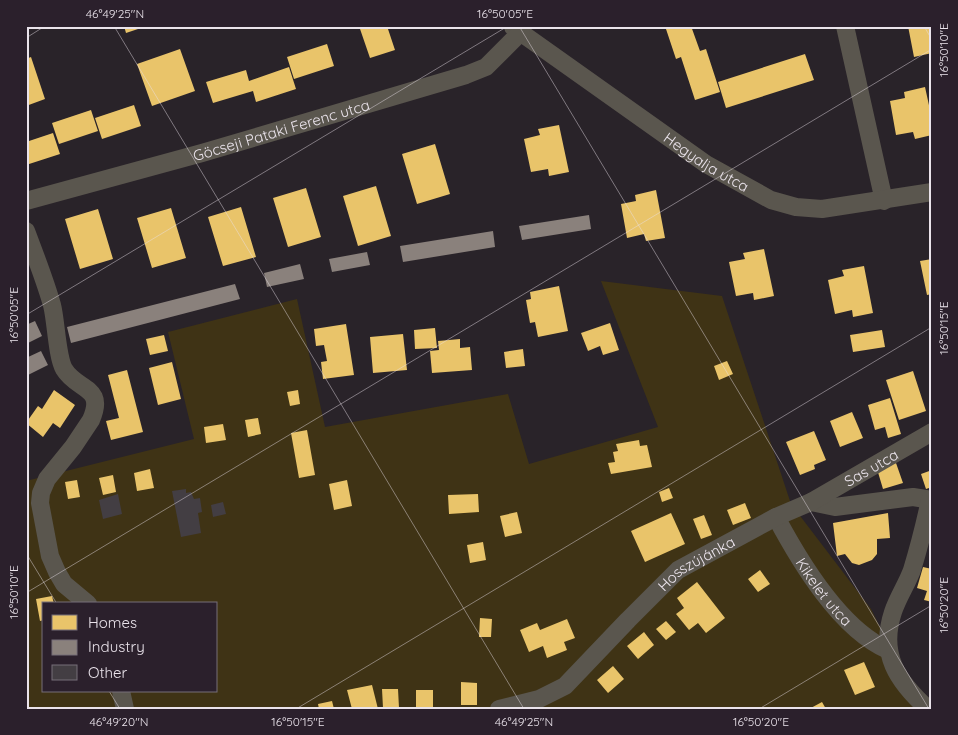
<svg xmlns="http://www.w3.org/2000/svg" width="958" height="735" viewBox="0 0 958 735" font-family="Quicksand,sans-serif">
<style>
.green{fill:#3f3315;fill-rule:evenodd}
.homes{fill:#e9c46a}
.industry{fill:#8a817c}
.building{fill:#433e43}
.lines{fill:none;stroke-linecap:round;stroke-linejoin:round}
.street{stroke:#5a564e;stroke-width:18}
.ticks{fill:none;stroke:#eae3eb;stroke-width:1;stroke-opacity:0.45}
.labels{text-anchor:middle;dominant-baseline:central;stroke-width:5;stroke-linejoin:round;paint-order:stroke}
.street-label{font-size:15px;fill:#eae3eb;stroke:#2b202c}
.neatline{fill:none;stroke:#eae3eb;stroke-width:2}
.ticks-label{font-size:12px;text-anchor:middle;fill:#eae3eb}
</style>
<rect width="100%" height="100%" fill="#292329"/>
<path class="green" d="M601,281L722,296L791,504L871,609L910,687L930,709H26V481L194,439L168,332L297,299L325,427L508,394L529,464L658,427ZM44,604H216V691H44Z"/>
<path class="homes" d="M124,26H144V27L126,33Z
M359,26H387L395,50L370,58Z
M665,26H691L700,51L706,49L720,92L695,100L681,57L676,59Z
M908,26H932V53L914,57Z
M327,44L334,66L294,79L287,57Z
M180,49L195,91L152,106L137,64Z
M805,54L814,80L726,108L718,82Z
M31,57L45,99L26,106V59Z
M289,67L296,89L256,102L253,91L213,103L206,82L246,70L249,81Z
M925,87L932,119V135L915,139L913,132L896,135L890,101L905,98L904,92Z
M134,105L141,126L102,139L95,118Z
M91,110L98,131L59,144L52,123Z
M559,125L569,172L549,176L548,169L531,172L524,139L540,135L538,129Z
M53,133L60,154L26,165V142Z
M435,144L450,194L417,204L402,154Z
M376,186L391,236L358,246L343,196Z
M306,188L321,237L288,247L273,198Z
M656,190L665,238L646,241L644,234L627,238L621,204L636,201L635,195Z
M241,207L256,257L223,266L208,217Z
M171,208L186,258L152,268L137,218Z
M98,209L113,259L80,269L65,219Z
M764,249L774,296L754,300L753,293L736,296L729,262L745,259L743,253Z
M932,259V294L927,295L920,261Z
M864,266L873,313L853,317L852,310L835,314L828,280L844,276L842,270Z
M559,286L568,331L538,337L535,322L530,323L526,300L531,299L530,292Z
M610,323L619,350L603,355L600,346L588,351L581,333Z
M346,324L354,375L323,379L321,362L327,361L324,345L316,346L314,329Z
M435,328L437,348L415,349L414,330Z
M882,330L885,347L853,352L850,335Z
M403,334L407,370L373,373L370,337Z
M164,335L168,351L150,355L146,339Z
M460,339V348L470,347L472,370L432,373L430,351L439,350L438,341Z
M523,349L525,366L506,368L504,352Z
M727,361L733,374L719,380L714,366Z
M172,362L181,399L158,405L149,368Z
M127,370L143,432L111,440L106,421L119,418L108,375Z
M913,371L926,411L899,420L886,380Z
M54,390L75,405L60,428L53,423L43,437L26,423L38,406L42,409Z
M298,390L300,404L290,406L287,392Z
M890,398L901,434L888,438L885,427L875,430L868,405Z
M852,412L863,438L840,447L830,421Z
M258,418L261,434L248,437L245,420Z
M223,424L226,440L206,443L204,427Z
M307,430L315,475L299,478L291,433Z
M814,431L826,460L814,465L815,469L800,475L786,442Z
M639,440L640,446L647,445L652,467L611,474L608,463L615,462L613,452L618,451L616,444Z
M896,463L903,483L883,489L877,469Z
M150,469L154,488L137,491L134,473Z
M932,470V487L926,489L921,474Z
M113,475L116,492L103,495L99,478Z
M77,480L80,497L68,499L65,482Z
M347,480L352,506L334,510L329,484Z
M669,488L673,498L662,502L659,492Z
M478,494L479,512L449,514L448,495Z
M745,503L751,518L733,525L727,510Z
M517,512L522,533L505,537L500,516Z
M671,513L685,544L645,562L631,531Z
M888,513L890,538L877,539V554L872,560L859,565L852,563L845,554L837,556L833,523Z
M704,515L712,535L701,539L693,519Z
M483,542L486,560L470,563L467,545Z
M923,567L932,569V602L924,600L927,591L917,588Z
M760,570L770,584L758,592L748,579Z
M697,582L725,618L706,633L698,623L689,630L676,614L684,608L677,598Z
M52,596L54,604H44V620L40,621L36,599Z
M480,618L492,619L491,637H479Z
M567,619L575,638L564,642L567,650L547,658L543,646L529,652L520,630L537,623L540,630Z
M666,621L676,632L666,640L656,629Z
M644,632L654,645L638,659L627,646Z
M864,662L875,687L855,695L844,670Z
M613,666L624,679L608,693L597,680Z
M461,682L477,683V705H461Z
M372,685L378,709H352L347,690Z
M382,689H398L399,708H383Z
M416,690H433V709H416Z
M332,701L334,709H319L318,704Z
M822,702L826,709H809Z"/>
<path class="industry" d="M589,215L591,229L522,240L519,226Z
M493,231L495,247L403,262L400,246Z
M367,252L370,265L332,272L329,259Z
M300,264L304,279L267,287L264,273Z
M235,284L240,299L71,343L67,327Z
M35,321L42,336L26,344V325Z
M41,351L48,365L26,376V358Z"/>
<path class="building" d="M186,489V493L191,492L194,499L200,498L202,512L198,513L201,533L181,537L172,491Z
M118,494L122,514L103,519L99,500Z
M223,502L226,514L213,517L211,505Z"/>
<g class="lines">
<g class="street">
<path d="M845,26L884,201"/>
<path id="s1" d="M513,27L706,164L771,200L796,207L822,209L932,192"/>
<path id="s2" d="M26,201L202,153L466,75L486,67L521,32"/>
<path d="M26,231C35,255 45,280 52,305C56,320 57,357 64,369C77,391 106,386 91,420L73,447L47,479L41,493L40,503L50,556L57,572L64,584L88,604"/>
<path d="M811,502L835,507L913,497L932,500"/>
<path id="s3" d="M776,517C800,562 840,629 888,650"/>
<path d="M121,691L125,709"/>
<path id="s4" d="M499,709L539,699L565,686L628,620L678,570L776,517L811,502L932,432"/>
<path d="M928,709C897,681 879,654 893,612C898,597 907,584 912,570C919,547 925,523 930,500"/>
</g>
</g>
<path class="ticks" d="M114,26L524,709M519,26L929,709M924,26L932,40M26,38L45,26M26,315L508,26M26,553L57,604M26,593L932,49M109,691L120,709M296,709L932,327M759,709L932,605"/>
<g class="labels">
<g class="street-label">
<text stroke="none"><textPath href="#s2" startOffset="265">Göcseji Pataki Ferenc utca</textPath></text>
<text stroke="none"><textPath href="#s1" startOffset="236">Hegyalja utca</textPath></text>
<text stroke="none"><textPath href="#s4" startOffset="451">Sas utca</textPath></text>
<text stroke="none"><textPath href="#s4" startOffset="251">Hosszújánka</textPath></text>
<text stroke="none"><textPath href="#s3" startOffset="89">Kikelet utca</textPath></text>
</g>
</g>
<rect width="958" height="735" fill="none" stroke="#2b202c" stroke-width="55"/>
<rect x="42" y="602" width="175" height="90" fill="#2b202c" stroke="#776e78"/>
<rect x="52" y="615" width="25" height="15" fill="#e9c46a" stroke="#776e78"/>
<text x="88" y="628" font-size="15" fill="#eae3eb">Homes</text>
<rect x="52" y="640" width="25" height="15" fill="#8a817c" stroke="#776e78"/>
<text x="88" y="652" font-size="15" fill="#eae3eb">Industry</text>
<rect x="52" y="665" width="25" height="15" fill="#433e43" stroke="#776e78"/>
<text x="88" y="678" font-size="15" fill="#eae3eb">Other</text>
<rect x="28" y="28" width="902" height="680" class="neatline"/>
<g class="ticks-label">
<text x="115" y="18">46°49'25"N</text>
<text x="505" y="18">16°50'05"E</text>
<text transform="translate(944 50) rotate(-90)" y="4">16°50'10"E</text>
<text transform="translate(14 315) rotate(-90)" y="4">16°50'05"E</text>
<text transform="translate(944 328) rotate(-90)" y="4">16°50'15"E</text>
<text transform="translate(14 592) rotate(-90)" y="4">16°50'10"E</text>
<text transform="translate(944 605) rotate(-90)" y="4">16°50'20"E</text>
<text x="119" y="726">46°49'20"N</text>
<text x="298" y="726">16°50'15"E</text>
<text x="524" y="726">46°49'25"N</text>
<text x="761" y="726">16°50'20"E</text>
</g>
</svg>
